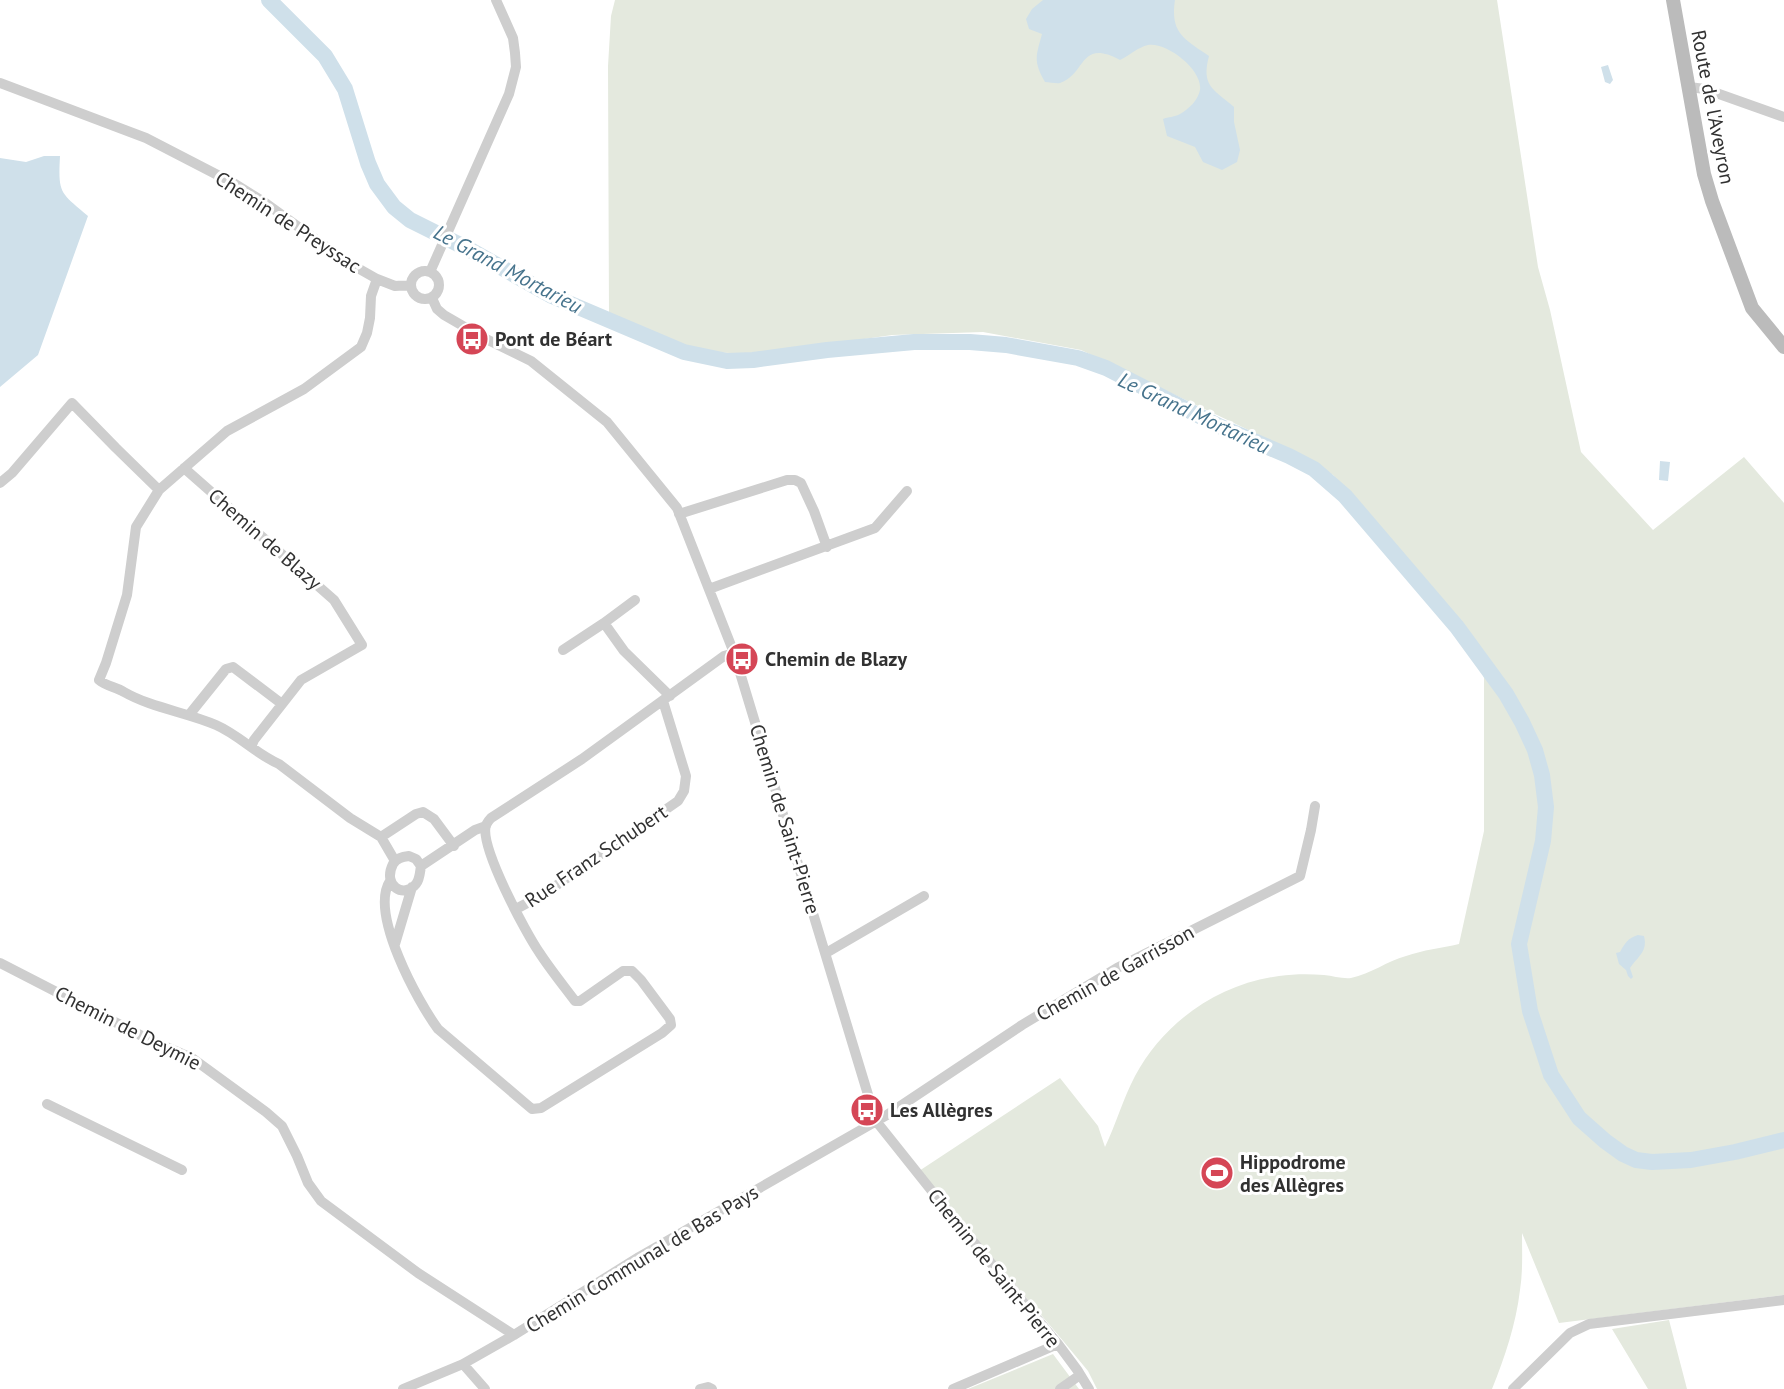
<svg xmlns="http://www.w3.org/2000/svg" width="1784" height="1389" viewBox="0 0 1784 1389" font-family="'PT Sans',sans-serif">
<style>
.green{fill:#e4e9de}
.water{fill:#cfe0ea}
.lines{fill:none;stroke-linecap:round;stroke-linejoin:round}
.river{stroke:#cfe0ea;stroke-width:16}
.street{stroke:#cecece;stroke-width:10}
.secondary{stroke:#bbb;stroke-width:14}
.labels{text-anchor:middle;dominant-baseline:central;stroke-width:6;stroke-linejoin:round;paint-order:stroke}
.street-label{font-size:20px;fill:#313131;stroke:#fff}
.poi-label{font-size:20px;font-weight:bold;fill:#313131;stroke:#fff;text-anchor:start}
.water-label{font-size:21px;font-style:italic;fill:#46738c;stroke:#fff}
</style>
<rect width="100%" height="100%" fill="#fff"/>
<path class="green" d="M615,0H1497L1538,267L1550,310L1581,452L1653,530L1744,457L1784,503V1295L1559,1323L1522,1233C1522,1252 1523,1271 1520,1290C1516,1324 1505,1357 1492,1389H1097L1088,1371L1064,1342L919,1171L1060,1078L1098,1126L1105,1147C1116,1124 1123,1099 1135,1076C1164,1022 1218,984 1279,976C1294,974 1309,974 1324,975C1333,976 1343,979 1351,978C1371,974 1387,961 1406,956C1423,950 1442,948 1459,944L1484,831V678L1473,639L1333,475L1261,436L1081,350L983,332L892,335L761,354L700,352L609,315L608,66L611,16Z
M1669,1320L1687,1389H1648L1612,1329Z
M1053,1354L1079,1389H968Z"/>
<path class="water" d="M1043,0H1175C1170,33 1184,39 1209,56C1201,86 1213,89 1234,107V122L1240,150L1237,162L1222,170L1203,162L1195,147L1167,136L1163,119C1168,117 1175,117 1180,114C1189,109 1198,100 1200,90C1203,70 1167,42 1148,45C1138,47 1129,56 1120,60C1079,38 1086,75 1060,83C1056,84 1050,82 1045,82C1033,61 1036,56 1042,34L1029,29L1026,19L1032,9Z
M1608,65L1613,80L1610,84L1605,82L1601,67Z
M44,156H60C58,194 60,192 88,216L38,355L0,387V158L26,162Z
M1660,461L1670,462L1668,481L1659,480Z
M1638,935L1644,936C1648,952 1638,956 1630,968L1633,977L1631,979L1628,976L1626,970L1619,964L1616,953L1620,952C1625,943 1628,938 1638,935Z"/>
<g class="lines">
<path class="river" d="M269,0L325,56L345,89L368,163L377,184L394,207L410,220L472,251L552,296L684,352L727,361L753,360L827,350L914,342H970L1006,345L1078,358L1106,368L1219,426L1289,456L1314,469L1345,496L1457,627L1506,694L1522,722L1535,750L1542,775L1546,807L1543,841L1519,944L1530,1011L1551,1075L1579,1118L1605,1141L1623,1154L1636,1160L1652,1162L1691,1160L1735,1152L1784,1140"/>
<path class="street" d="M0,83L146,138L235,184L264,202L347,262L377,279L395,286L411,285
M1689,87L1705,89L1784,117
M411 285a14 14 0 1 1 28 0a14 14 0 1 1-28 0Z
M430,272L509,94L516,67L515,53L513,38L496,0
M432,298L437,309L444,315L482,337L531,361L607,422L677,508L734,653L876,1121L947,1210L1058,1344L1078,1371L1089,1389
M184,468L334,600L362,645L301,680L254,740L251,747
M0,483L12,473L72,403L116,448L159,490L227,431L304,389L361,347L367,333L370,318L371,296L377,279
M159,490L136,527L127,595L106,663L99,680C106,686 116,687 124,692C152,708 186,712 216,725C239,735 256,754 279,764L350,818L381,837L395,861
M679,514L787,480H795L801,483L814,511L827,547
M709,589L875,528L907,491
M604,623L635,600
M563,650L604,623L624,651L670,696
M189,715L226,669L233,667L282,704
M381,837L416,814L423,812L434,819L454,846
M409,856L416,859L421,866C420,871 420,879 416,884C404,899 382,886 393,864C397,858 402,857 409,856Z
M421,866L475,830L486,826
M390,881C369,913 418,1002 438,1029L532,1109L541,1108L662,1033L671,1025L670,1019L641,980L632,971H623L580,1001H575C563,985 550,969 539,952C526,933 479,846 486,825C487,823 489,820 491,818L582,759L724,656L734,653
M516,909L544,894L678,801L684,791L686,776L663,701
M395,944L412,887
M826,953L924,896
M0,963L146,1038L192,1058L266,1112L282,1126L297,1156L308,1183L321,1201L418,1273L514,1335
M47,1104L182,1170
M463,1364L485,1389
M403,1389L463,1364L514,1335L639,1257L887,1115L1022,1025L1117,968L1300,876L1311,830L1315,806
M700,1389L708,1387L712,1389
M953,1389L1058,1344
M1060,1389L1080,1375
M1513,1389L1570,1333L1589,1324L1784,1300"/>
<path class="secondary" d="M1673,0L1704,174L1712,201L1752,308L1784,347"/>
</g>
<defs>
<symbol id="bus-disc" viewBox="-11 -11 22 22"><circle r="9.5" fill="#d54656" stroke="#fff"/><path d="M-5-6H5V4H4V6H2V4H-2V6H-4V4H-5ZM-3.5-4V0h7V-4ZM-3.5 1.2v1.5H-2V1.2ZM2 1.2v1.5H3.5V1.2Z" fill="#fff"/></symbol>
<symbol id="stadium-disc" viewBox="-11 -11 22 22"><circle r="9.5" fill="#d54656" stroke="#fff"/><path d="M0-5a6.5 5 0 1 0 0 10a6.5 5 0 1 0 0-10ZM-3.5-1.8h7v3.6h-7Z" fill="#fff"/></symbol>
</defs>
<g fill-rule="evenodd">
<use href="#bus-disc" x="453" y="320" width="38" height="38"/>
<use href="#bus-disc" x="723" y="640" width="38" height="38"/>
<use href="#bus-disc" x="848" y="1091" width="38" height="38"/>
<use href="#stadium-disc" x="1198" y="1154" width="38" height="38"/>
</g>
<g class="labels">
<g class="street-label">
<text transform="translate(1713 107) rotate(79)">Route de l'Aveyron</text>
<text transform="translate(288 222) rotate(33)">Chemin de Preyssac</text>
<text transform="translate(265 539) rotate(41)">Chemin de Blazy</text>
<text transform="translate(785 819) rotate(73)">Chemin de Saint-Pierre</text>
<text transform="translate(596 856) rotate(-34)">Rue Franz Schubert</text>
<text transform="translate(1115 973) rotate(-29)">Chemin de Garrisson</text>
<text transform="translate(128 1028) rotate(27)">Chemin de Deymie</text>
<text transform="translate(642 1259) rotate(-31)">Chemin Communal de Bas Pays</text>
<text transform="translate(994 1268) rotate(51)">Chemin de Saint-Pierre</text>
</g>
<g class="poi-label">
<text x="495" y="339">Pont de Béart</text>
<text x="765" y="659">Chemin de Blazy</text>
<text x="890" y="1110">Les Allègres</text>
<text x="1240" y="1162">Hippodrome<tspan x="1240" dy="23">des Allègres</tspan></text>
</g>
<g class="water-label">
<text transform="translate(508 269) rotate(28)">Le Grand Mortarieu</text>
<text transform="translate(1194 413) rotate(25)">Le Grand Mortarieu</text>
</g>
</g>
</svg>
